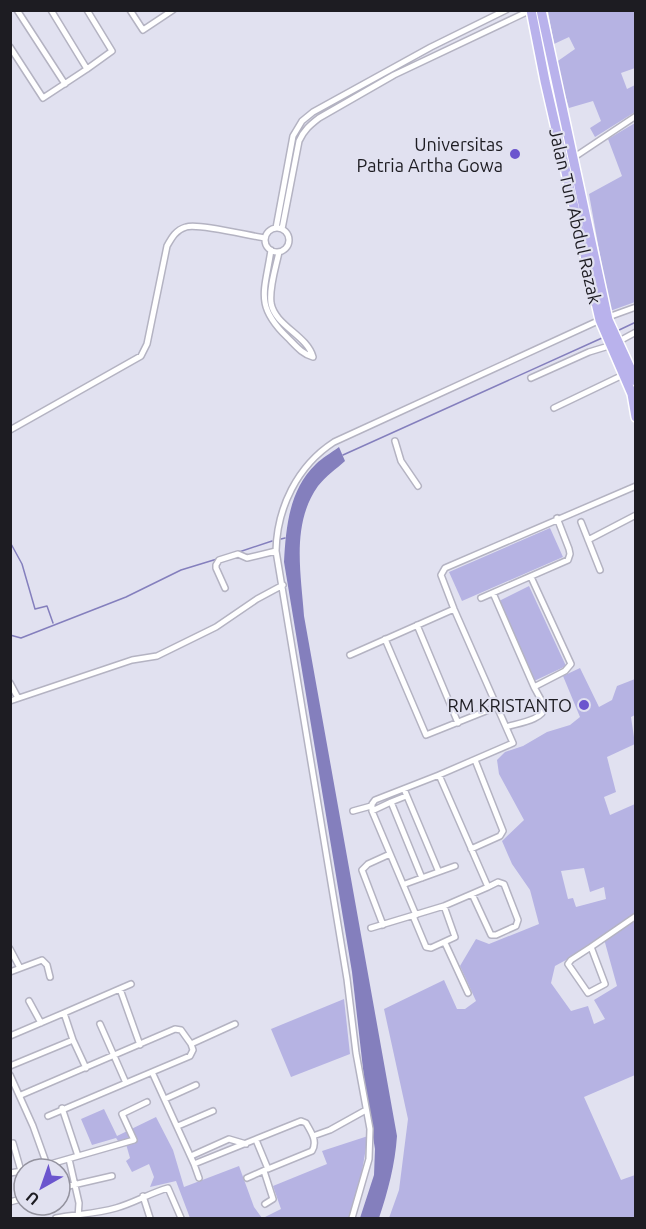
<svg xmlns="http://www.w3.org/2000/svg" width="646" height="1229" viewBox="0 0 646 1229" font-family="Ubuntu,sans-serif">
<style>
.green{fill:#b6b3e3;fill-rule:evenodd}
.water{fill:#847fbd}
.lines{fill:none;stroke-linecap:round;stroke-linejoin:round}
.stream{stroke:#847fbd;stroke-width:1.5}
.minor-casing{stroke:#b4b3c2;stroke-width:8}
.primary-casing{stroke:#fff;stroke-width:12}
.minor{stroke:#fff;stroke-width:5}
.primary{stroke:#b9b2ec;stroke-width:9}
.poi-dot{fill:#6b55ce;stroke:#e1e1f0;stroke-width:2}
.labels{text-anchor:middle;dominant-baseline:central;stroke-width:4.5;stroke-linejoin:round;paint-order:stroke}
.poi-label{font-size:18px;fill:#1d1c22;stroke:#e1e1f0;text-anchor:end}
.street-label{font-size:18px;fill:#1d1c22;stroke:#e1e1f0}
</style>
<rect width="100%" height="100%" fill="#e1e1f0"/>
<path class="green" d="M548,11H635V68L621,73L627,89L635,85V112L595,137L590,128L601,121L593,101L569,108L555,63L575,49L569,37L554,44Z
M635,123V302L610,311L589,194L622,176L608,139Z
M550,528L563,557L462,601L449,572Z
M529,586L566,666L532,682L497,602Z
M580,668L599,707L612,700L617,686L635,679V715L631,717L635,744L607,757L616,792L604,797L610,815L635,804V1075L584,1097L621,1180L635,1175V1218H389L399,1190L408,1119L384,1009L444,980L457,1009H465L476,1001L460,966L476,939L489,944L539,924L530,890L512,864L502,841L524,820L499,774L497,760L505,752L523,746L547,732L570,725L580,717L563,676ZM584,868L590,892L604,887L606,899L576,907L573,898L568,899L561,871ZM604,939L617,986L594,1000L605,1019L594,1024L588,1006L571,1011L551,983L555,966Z
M344,999L350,1054L291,1077L271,1029Z
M104,1109L117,1136L156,1117L173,1150L184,1187L239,1166L254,1207L262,1218H190L176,1181L150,1187L154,1177L149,1164L132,1172L126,1161L130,1158L126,1144L121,1145L116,1138L92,1145L81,1119Z
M368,1136L359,1189L349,1218H263L281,1209L273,1186L327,1164L322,1151Z"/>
<path class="water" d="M339,447L345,461C336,469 326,476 318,486C291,524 301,573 304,616L397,1136C395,1165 388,1191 379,1218H360L374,1175L375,1149L366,1095L352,972L284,562C286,527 289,490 316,464C322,458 331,453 339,447Z"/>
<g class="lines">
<path class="stream" d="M617,331L636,322
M343,455L602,338
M281,539L285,538
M10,542L22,564L35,609L47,606L53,623
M239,552L272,541
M10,635L21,638L126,597L181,570L217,559"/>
<defs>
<path id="minor" d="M17,10L65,84
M51,10L87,69L112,51L87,10
M130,10L143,30L173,10
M10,47L43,98L87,69
M573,158L636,116
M276,228L293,136L302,121L313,112L431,47L506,10
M265 240a12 12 0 1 1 24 0a12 12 0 1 1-24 0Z
M282,229L299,141C304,130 310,125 319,118L394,75L531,10
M271,250C265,291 254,305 287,337C296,346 302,354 313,357C307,335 275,326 271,303C269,287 276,267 279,252
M531,378L589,352L612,345L636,332
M554,408L625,374
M10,430L141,356L147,344L167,246C172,237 176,230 186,227C198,223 250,236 265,238
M395,441L401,461L418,486
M581,522L600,570
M588,540L636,515
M531,577L571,664L565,671L534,687
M225,588L216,568V565L219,560L238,554L247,558L276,551
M493,593L534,687L545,707C543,720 519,723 506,727
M481,598L568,560L570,554L569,549L557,518
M417,625L458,723
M385,639L426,735L496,707
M350,655L454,609
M10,683L18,698
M10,701L132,660L157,656L216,627L257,599L283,585
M404,789L438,870
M391,802L406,796
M353,811L371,806
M372,811L391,802L422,878
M471,849L500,836L503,831L475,760
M405,884L455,866
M472,894L491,935H496L516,926L518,920L504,884L498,882L488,887
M416,915L372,811V804L375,800L439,775L513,743L454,609L441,575L445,568L636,486
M413,916L426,947L431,948L455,937L444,906
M383,925L362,870L368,864L390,854
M371,928L444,906L488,887L439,775
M445,943L468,993
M591,947L571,960L568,964L588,993L605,984L591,947L636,916
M10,949L20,968
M10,972L42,960L47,965L50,977
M120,989L140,1045
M29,1001L41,1023
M64,1013L131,984
M100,1024L126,1083
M10,1036L64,1013L73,1040
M10,1066L73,1040L86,1068
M152,1072L190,1056L193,1050L191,1044L235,1024
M10,1075L33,1126L47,1165L134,1140L122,1114L147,1102
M21,1095L175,1029L181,1030L191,1044
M165,1099L196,1085
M62,1108L78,1156
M48,1116L152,1072L194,1164L301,1121L306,1123C311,1132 318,1141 312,1151L268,1169L256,1140
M178,1126L213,1111
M313,1136L330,1130L366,1110
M13,1143L21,1171
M191,1156L229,1139L246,1144
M69,1159L79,1203L78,1218
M194,1164L199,1178
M31,1169L47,1165
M264,1171L273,1199L265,1204
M10,1173L22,1171
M247,1178L265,1170
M60,1188L112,1176
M143,1196L150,1218
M10,1202L24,1198
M56,1218C76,1214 96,1214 116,1208C134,1203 150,1193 168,1188L181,1218
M352,1218L369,1159L370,1129L356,1053L347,979L276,551C277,508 297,466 334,442L600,320L636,307"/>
<path id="primary" d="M531,10L545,81L600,320L632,394L636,417
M541,10L608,320L636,381"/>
</defs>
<use href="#minor" class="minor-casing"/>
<use href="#primary" class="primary-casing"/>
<use href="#minor" class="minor"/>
<use href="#primary" class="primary"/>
</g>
<g class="poi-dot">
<circle cx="515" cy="154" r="6"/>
<circle cx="584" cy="705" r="6"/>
</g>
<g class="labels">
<g class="poi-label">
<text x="503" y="144">Universitas<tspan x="503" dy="21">Patria Artha Gowa</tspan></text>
<text x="572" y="705">RM KRISTANTO</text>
</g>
<g class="street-label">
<text transform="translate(576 216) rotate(77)">Jalan Tun Abdul Razak</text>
</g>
</g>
<rect width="646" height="1229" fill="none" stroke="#1d1c22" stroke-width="24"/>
<g transform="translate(42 1187) rotate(220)"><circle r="28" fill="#e1e1f0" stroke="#93929e" stroke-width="1.5"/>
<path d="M0-4.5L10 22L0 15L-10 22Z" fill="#6b55ce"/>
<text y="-9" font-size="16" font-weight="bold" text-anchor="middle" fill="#1d1c22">U</text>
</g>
</svg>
